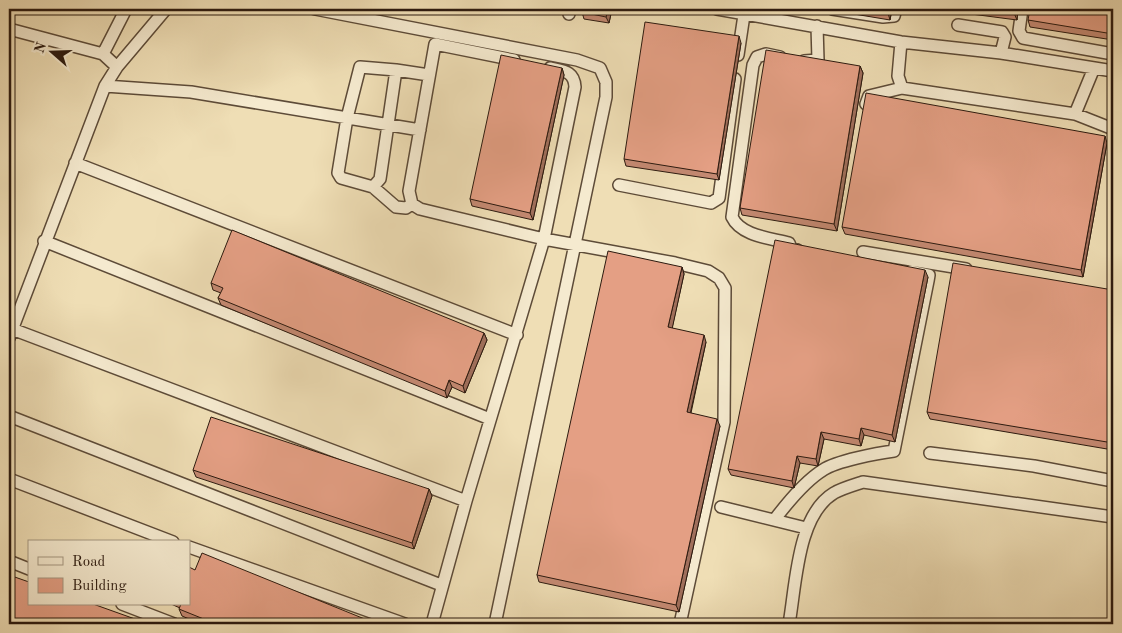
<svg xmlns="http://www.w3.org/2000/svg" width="1122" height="633" viewBox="0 0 1122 633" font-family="'Old Standard TT',serif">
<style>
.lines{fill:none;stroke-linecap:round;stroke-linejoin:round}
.minor-casing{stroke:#5d4b38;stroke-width:14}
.minor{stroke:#f5eacf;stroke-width:11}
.wall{fill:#c48972;stroke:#2c1a0f}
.shaded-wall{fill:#a06f5c;stroke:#2c1a0f}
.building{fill:#e49f84;stroke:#2c1a0f}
</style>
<rect width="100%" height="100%" fill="#efdeb5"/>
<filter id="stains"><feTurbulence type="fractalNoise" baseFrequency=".004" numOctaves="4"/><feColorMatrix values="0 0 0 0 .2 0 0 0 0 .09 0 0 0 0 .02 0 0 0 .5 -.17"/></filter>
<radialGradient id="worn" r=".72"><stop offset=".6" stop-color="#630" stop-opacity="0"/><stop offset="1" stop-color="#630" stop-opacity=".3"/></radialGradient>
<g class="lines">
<defs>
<path id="minor" d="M315,9L577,60L600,68L606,82V97L495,624
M717,9L901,42L1001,53L1113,71
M832,9L883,17L894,16L896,9
M1022,9L1019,31L1023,38L1113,54
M569,14L570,9
M958,25L1002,32L1005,37L1001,53
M9,29L103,54L117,67
M901,42L898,76L902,88L1075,114L1113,129
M103,54L126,9
M738,55L744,15
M780,57L766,54L757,57L753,65L732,217C741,236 770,238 789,243L791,248L797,250
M514,60L435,44L409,191L412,204L420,209L544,239L675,263L708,271L719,278L725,288L724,422L680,624
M804,61L818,60L817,26
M360,67L396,70L380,179L373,187L341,178L338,173L347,118Z
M396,70L429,75
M105,86L191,92L420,130
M866,104L869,96L902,88
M1075,114L1094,68
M75,163L517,335
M619,185L711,203L719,198L735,79
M373,187L396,207L406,208L412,204
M44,241L490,419
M863,252L966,269
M12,329L466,501
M9,338L105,86L117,67L166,9
M9,416L441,585
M930,453L1034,466L1113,481
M9,479L173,542
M721,507L806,528
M775,519C788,502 805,481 823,470C836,461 878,453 894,451L928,281L929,275L911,271
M189,547L405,624
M9,561L29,569
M122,604L174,624
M432,624L466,501L544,239L575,87C574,71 564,71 550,68
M789,624C796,585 797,515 834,493C843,488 854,485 863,482L1113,517"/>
</defs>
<use href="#minor" class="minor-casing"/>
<use href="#minor" class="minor"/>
</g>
<path class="wall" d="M583,9H612L609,23L584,19L582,12Z
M852,9H892L890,20L854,14Z
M933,9H1018L1017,20Z
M1113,9V40L1030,27L1028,20Z
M741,43L719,180L626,166L624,159Z
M860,66L863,73L837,231L742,215L740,208Z
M562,68L564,75L533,220L472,206L470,199Z
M1107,143L1083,277L845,234L842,227Z
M682,267L684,274L672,328L706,342L691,413L720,426L679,612L539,582L537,575Z
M928,277L895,442L864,435L861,446L824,439L818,466L800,463L794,488L731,475L728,469Z
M211,283L484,333L487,340L465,393L452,387L447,398L221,305L218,298L221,293L213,290Z
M1113,290V450L930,419L927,412Z
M193,470L429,489L432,496L414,549L196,477Z
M195,570L377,624H201L182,616L179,609L180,608L171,604H189Z"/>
<path class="shaded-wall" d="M608,9H612L609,23L606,17Z
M888,9H892L890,20L888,13Z
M1015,9H1018L1017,20L1014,13Z
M739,36L741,43L719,180L717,174Z
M860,66L863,73L837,231L834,224Z
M562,68L564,75L533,220L530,213Z
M1105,136L1107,143L1083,277L1081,270Z
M682,267L684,274L671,334L668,327Z
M925,270L928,277L895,442L892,435Z
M484,333L487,340L465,393L463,386Z
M704,335L706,342L689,419L687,412Z
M449,380L452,387L447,398L445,391Z
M717,419L720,426L679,612L676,605Z
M861,428L864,435L861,446L859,439Z
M821,432L824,439L818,466L816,459Z
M797,456L800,463L794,488L792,481Z
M429,489L432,496L414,549L412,543Z"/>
<path class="building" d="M583,9H608L606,17L582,12Z
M860,9H888V13Z
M984,9H1015L1014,13Z
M1030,9H1113V34L1028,20Z
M645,22L739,36L717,174L624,159Z
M766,50L860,66L834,224L740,208Z
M501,55L562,68L530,213L470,199Z
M866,93L1105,136L1081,270L842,227Z
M232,230L484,333L463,386L449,380L445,391L218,298L223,288L211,283Z
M775,240L925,270L892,435L861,428L859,439L821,432L816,459L797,456L792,481L728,469Z
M608,251L682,267L668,327L704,335L687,412L717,419L676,605L537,575Z
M953,263L1113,290V443L927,412Z
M211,417L429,489L412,543L193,470Z
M202,553L377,624H216L179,609L181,604H189V567L195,570Z
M9,575L29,582V604H93L149,624H9Z"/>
<rect width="1122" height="633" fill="none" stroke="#efdeb5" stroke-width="30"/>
<rect x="10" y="10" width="1102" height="613" fill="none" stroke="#2c1a0f" stroke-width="2.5"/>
<rect x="15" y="15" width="1092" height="603" fill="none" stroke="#2c1a0f"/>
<rect x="28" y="540" width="162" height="65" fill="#f5eacf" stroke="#a59782"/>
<rect x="38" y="557" width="25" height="8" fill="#f5eacf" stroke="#a59782"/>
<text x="72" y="566" font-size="15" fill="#2c1a0f">Road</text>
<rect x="38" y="578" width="25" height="15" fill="#e49f84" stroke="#a59782"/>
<text x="72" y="590" font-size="15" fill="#2c1a0f">Building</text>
<g transform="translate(52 52) rotate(290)" stroke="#f5eacf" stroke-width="4" paint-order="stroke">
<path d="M0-4L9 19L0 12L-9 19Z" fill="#2c1a0f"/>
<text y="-8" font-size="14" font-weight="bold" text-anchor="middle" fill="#2c1a0f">N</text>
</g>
<rect width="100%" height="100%" filter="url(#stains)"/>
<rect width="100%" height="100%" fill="url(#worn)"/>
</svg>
